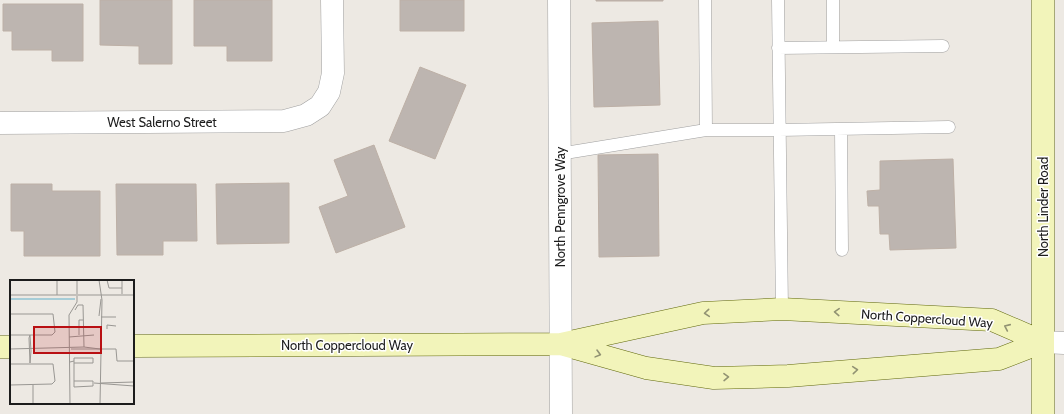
<svg xmlns="http://www.w3.org/2000/svg" width="1064" height="414" viewBox="0 0 1064 414" font-family="Cabin,sans-serif">
<style>
.building{fill:#bdb5b0;stroke:#bdb0a6}
.lines{fill:none;stroke-linecap:round;stroke-linejoin:round}
.lane-casing{stroke:#a0a0a0;stroke-width:13}
.street-casing{stroke:#a0a0a0;stroke-width:23}
.secondary-casing{stroke:#61690d;stroke-width:23}
.lane{stroke:#fff;stroke-width:12}
.street{stroke:#fff;stroke-width:22}
.secondary{stroke:#f2f4ba;stroke-width:22}
.oneway{stroke:#929373}
.labels{text-anchor:middle;dominant-baseline:central;stroke-width:3;stroke-linejoin:round;paint-order:stroke}
.street-label{font-size:13px;fill:#1c1c1c;stroke:#fff}
.inset-river{fill:none;stroke:#a6cdd7;stroke-width:2}
.inset-road{fill:none;stroke:#999793;stroke-width:1}
.view{fill:#b91013;fill-opacity:0.15;stroke:#b91013;stroke-width:2}
.inset-edge{fill:none;stroke:#1c1c1c;stroke-width:2}
</style>
<rect width="100%" height="100%" fill="#ede9e3"/>
<path class="building" d="M100,0H172V64H139V46L100,45Z
M194,0H272V61H227V46H194Z
M400,0H464V31H400Z
M596,0H663V1H596Z
M3,4H83V61H52V50H12V31H3Z
M658,21L660,105L594,107L592,23Z
M420,67L466,85L435,159L389,141Z
M374,145L405,227L336,253L319,207L348,196L334,160Z
M658,154L659,256L599,257L598,155Z
M953,159L956,248L890,250L889,234H880L879,206H868L867,191L880,190V161Z
M289,183V243L217,244L216,184Z
M11,184H52V191H100V256H24V231H11Z
M116,184H196L197,241H163V255H117Z"/>
<g class="lines">
<defs>
<path id="lane" d="M705,0L706,130
M778,0L782,309
M833,0V47
M778,48L943,46
M841,129L842,250
M559,154L706,130H779L949,127"/>
<path id="street" d="M559,0L561,414
M0,123L284,121L306,115L320,106L329,92L333,73L332,0
M1043,342L1064,343"/>
<path id="secondary" d="M564,345L646,368L714,378L788,376L999,359L1043,342
M133,346L561,344L703,313L782,309L992,320L1043,342
M0,347H11
M1043,414V0"/>
</defs>
<use href="#lane" class="lane-casing"/>
<use href="#street" class="street-casing"/>
<use href="#secondary" class="secondary-casing"/>
<use href="#lane" class="lane"/>
<use href="#street" class="street"/>
<use href="#secondary" class="secondary"/>
</g>
<defs><path id="oneway-chevron" d="M-2-3.5L2.5 0L-2 3.5" fill="none" stroke-width="1.6" stroke-linecap="round" stroke-linejoin="round"/></defs>
<g class="oneway">
<use href="#oneway-chevron" transform="translate(837 312) rotate(-177)"/>
<use href="#oneway-chevron" transform="translate(707 313) rotate(175)"/>
<use href="#oneway-chevron" transform="translate(1007 327) rotate(-156)"/>
<use href="#oneway-chevron" transform="translate(598 354) rotate(15)"/>
<use href="#oneway-chevron" transform="translate(855 370) rotate(-5)"/>
<use href="#oneway-chevron" transform="translate(726 377) rotate(-1)"/>
</g>
<g class="labels">
<g class="street-label">
<text x="162" y="122">West Salerno Street</text>
<text transform="translate(560 207) rotate(-90)">North Penngrove Way</text>
<text transform="translate(1043 207) rotate(-90)">North Linder Road</text>
<text transform="translate(927 318) rotate(4)">North Coppercloud Way</text>
<text x="347" y="345">North Coppercloud Way</text>
</g>
</g>
<g transform="translate(10 280)">
<rect width="124" height="124" fill="#ede9e3"/>
<path class="inset-river" d="M0,19H65"/>
<path class="inset-road" d="M15,0H34M67,0V14M89,0L92,20L90,124M97,0L99,8H112M112,0V14M0,15H124M47,15V0M65,30L68,25H73L74,67M0,34H43L45,52L42,55H0M89,36L91,19M91,37H106M97,49V45L106,46M20,55L21,71L20,83L19,58ZM69,55V40H73M59,57L84,55M0,69L74,67L90,69M61,69H106L107,81H124M64,81V78H83V83H64M60,82L64,81V107L83,106V101H64M0,84H43L45,101L42,104L0,105M84,103L124,106M91,103L124,102M23,124V105M60,124L59,35L67,22V16"/>
<path class="view" d="M24,47H91V73H24Z"/>
<rect width="124" height="124" class="inset-edge"/>
</g>
</svg>
